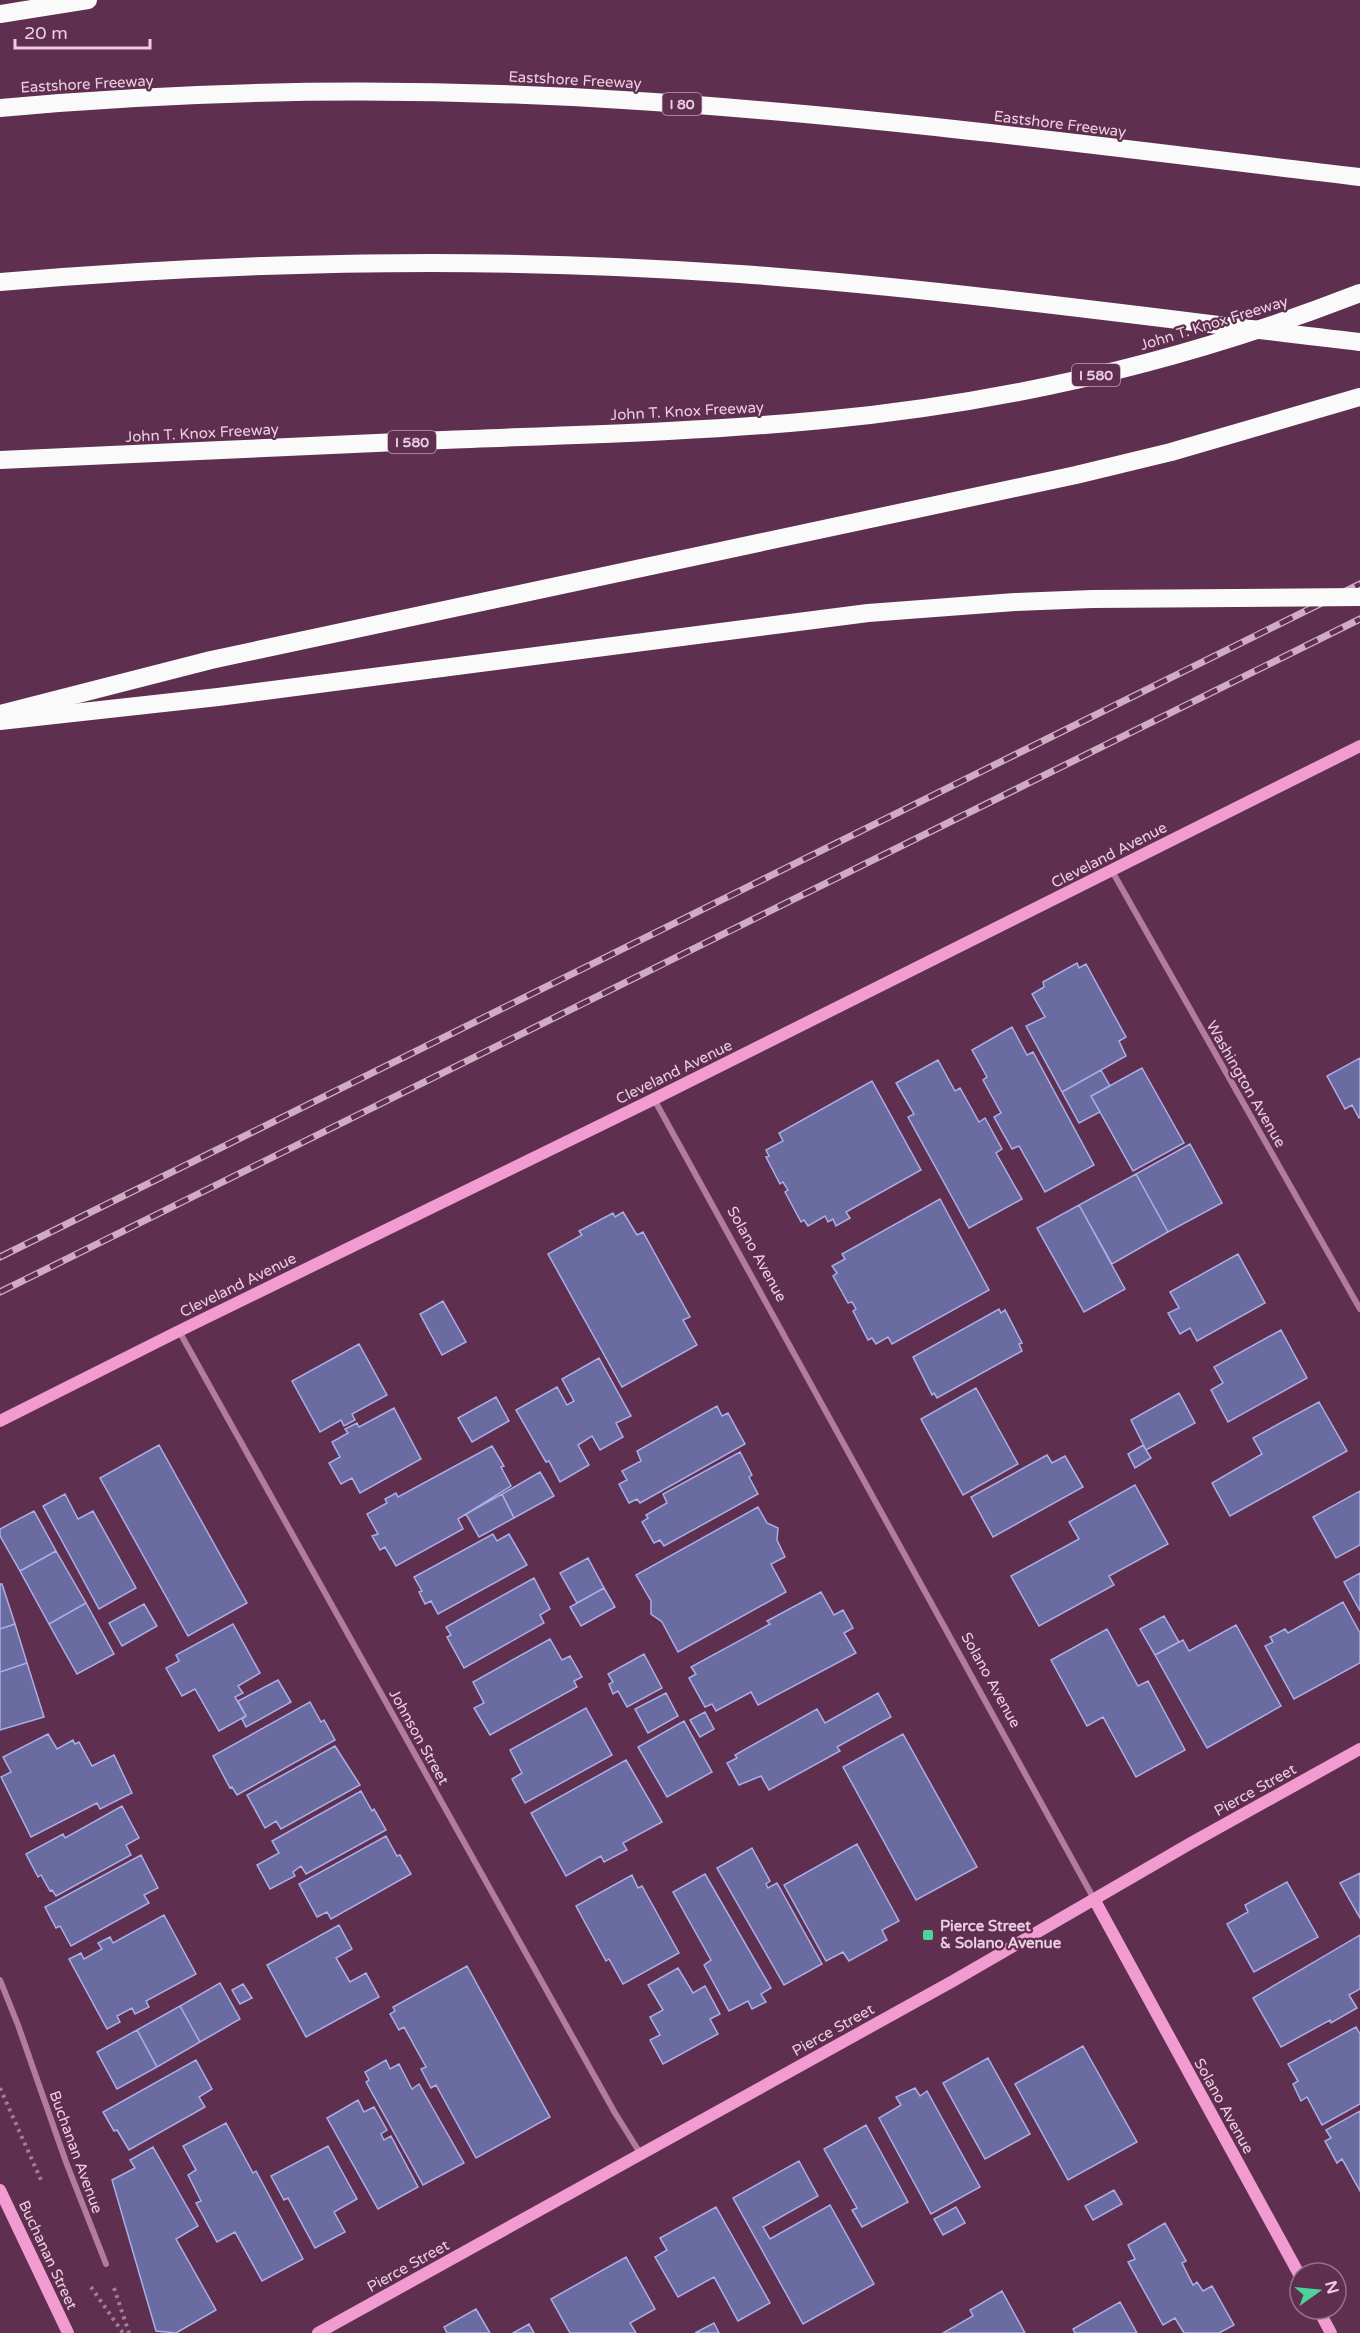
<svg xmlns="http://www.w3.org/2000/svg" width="1360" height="2333" viewBox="0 0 1360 2333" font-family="'Varela Round',sans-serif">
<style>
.building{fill:#6a6ca1;stroke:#abaee8;stroke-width:1.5}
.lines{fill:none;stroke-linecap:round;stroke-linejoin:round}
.path{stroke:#a47c95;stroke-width:4;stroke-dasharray:3 4.5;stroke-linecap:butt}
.street{stroke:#b37c9e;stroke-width:6}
.secondary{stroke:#f19bd1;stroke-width:12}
.highway{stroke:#fafafa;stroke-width:18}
.rail-casing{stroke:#cfacc1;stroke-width:7}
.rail{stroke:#5f2f4f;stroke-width:4.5;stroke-dasharray:14;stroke-linecap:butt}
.highway-bridge{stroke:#fafafa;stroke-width:18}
.poi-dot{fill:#4cd39b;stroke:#5f2f4f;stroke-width:2}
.labels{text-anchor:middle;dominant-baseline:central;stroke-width:4.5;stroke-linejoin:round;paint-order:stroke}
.shield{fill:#5f2f4f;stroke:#c29eb4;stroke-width:1.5}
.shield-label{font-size:14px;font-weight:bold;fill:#edcee0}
.street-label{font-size:15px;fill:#edcee0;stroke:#5f2f4f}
.poi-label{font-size:15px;font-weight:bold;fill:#edcee0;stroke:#5f2f4f;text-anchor:start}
</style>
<rect width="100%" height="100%" fill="#5f2f4f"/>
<path class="building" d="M1077,963L1079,968L1086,964L1126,1037L1119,1041L1126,1056L1062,1092L1026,1026L1045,1017L1032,994L1044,987L1043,982Z
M1012,1027L1027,1055L1033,1052L1094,1165L1045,1192L1019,1146L1012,1149L994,1117L1001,1113L983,1080L987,1077L972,1050Z
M1360,1058V1117L1359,1118L1352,1105L1345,1109L1327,1076Z
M938,1060L955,1091L960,1088L979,1122L985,1118L1002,1149L996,1153L1022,1199L969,1228L908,1117L914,1114L896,1083Z
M1142,1068L1184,1143L1133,1171L1091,1096Z
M1101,1070L1110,1086L1091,1096L1100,1112L1079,1123L1062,1092Z
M872,1081L921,1170L846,1212L850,1218L836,1226L833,1219L828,1222L825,1216L808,1226L804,1220L801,1222L785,1192L788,1190L783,1182L780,1184L766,1157L769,1156L766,1150L783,1141L779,1133Z
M1190,1144L1222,1203L1168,1232L1136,1174Z
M1136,1174L1168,1232L1112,1264L1079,1205Z
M940,1199L989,1290L892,1344L888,1337L876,1344L872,1338L868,1340L853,1311L856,1309L852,1302L848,1303L833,1276L837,1273L832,1266L845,1259L842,1254Z
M1079,1205L1125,1289L1084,1312L1037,1228Z
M623,1212L637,1235L643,1232L690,1317L683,1320L697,1345L622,1387L548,1254L582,1235L579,1231L613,1213L615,1217Z
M1238,1254L1265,1303L1197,1341L1190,1328L1180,1334L1168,1313L1179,1308L1170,1292Z
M443,1301L466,1342L442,1355L420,1314Z
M999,1309L1001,1313L1005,1310L1022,1343L1019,1344L1022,1351L937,1398L934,1393L932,1395L913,1357Z
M1281,1330L1307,1378L1228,1422L1211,1390L1223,1383L1214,1367Z
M359,1344L387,1395L352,1414L355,1420L344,1426L341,1420L320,1432L292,1381Z
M599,1358L631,1416L616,1423L623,1437L600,1450L592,1436L578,1445L589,1465L560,1482L549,1461L546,1462L516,1410L557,1387L567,1405L574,1401L562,1379Z
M976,1388L1018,1464L963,1495L921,1419Z
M1179,1393L1195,1423L1146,1450L1131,1420Z
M496,1397L509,1421L472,1442L458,1418Z
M1319,1402L1347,1451L1230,1516L1212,1483L1262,1454L1253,1438Z
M717,1406L722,1416L728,1413L745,1444L640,1503L637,1499L629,1503L619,1484L627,1480L622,1471L641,1461L637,1451Z
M394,1408L421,1459L360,1493L352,1478L341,1484L329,1463L340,1457L332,1442L348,1433L345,1429L357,1423L359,1427Z
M159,1445L247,1603L188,1636L100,1478Z
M1143,1445L1151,1458L1135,1468L1128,1454Z
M492,1446L504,1466L501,1467L511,1486L458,1519L463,1529L396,1566L385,1547L380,1550L372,1536L378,1534L367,1514L387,1503L385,1499L396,1493L398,1497Z
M740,1452L752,1475L749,1477L758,1494L664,1546L660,1540L654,1543L642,1522L648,1518L646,1515L667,1503L663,1494Z
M1047,1455L1052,1463L1065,1456L1083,1487L993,1537L971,1497Z
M540,1472L554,1496L514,1518L502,1494Z
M1135,1485L1168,1544L1109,1576L1114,1585L1039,1626L1011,1576L1079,1539L1069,1522Z
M1360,1491V1545L1336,1558L1313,1517Z
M65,1494L78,1519L93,1511L136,1588L99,1609L43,1506Z
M502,1494L514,1518L479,1537L466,1514Z
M758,1507L767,1523L778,1528L777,1540L785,1557L771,1564L786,1592L678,1652L662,1622L651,1614V1601L636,1575Z
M34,1511L56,1551L20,1571L0,1536V1529Z
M493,1534L497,1541L509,1534L527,1565L438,1614L431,1601L425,1604L419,1592L422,1591L414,1577Z
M56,1551L86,1603L49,1624L20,1571Z
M588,1558L604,1588L577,1603L560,1573Z
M1360,1573V1611L1344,1582Z
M534,1578L550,1609L540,1615L544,1623L464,1668L447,1637L451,1635L446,1627Z
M0,1584H2L15,1624L0,1629Z
M604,1588L615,1607L581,1626L570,1607Z
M821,1592L834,1615L843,1610L853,1628L844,1633L856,1653L758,1705L751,1692L716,1711L712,1704L705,1707L689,1678L696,1674L691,1667L770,1624L767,1621Z
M1343,1602L1360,1633V1663L1294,1699L1265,1646L1273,1642L1270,1637L1285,1629L1288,1633Z
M86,1603L114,1654L77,1674L49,1624Z
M144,1604L157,1626L122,1646L109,1623Z
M1164,1616L1179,1642L1155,1655L1140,1629Z
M15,1624L27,1663L0,1672V1629Z
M233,1624L260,1673L238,1686L243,1693L235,1697L246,1716L219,1731L195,1689L182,1696L166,1668L179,1661L176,1655Z
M1236,1625L1281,1706L1207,1748L1155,1655L1183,1640L1189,1651Z
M1107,1629L1138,1686L1148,1681L1185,1750L1136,1777L1103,1717L1087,1726L1051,1660Z
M550,1639L562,1660L570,1656L582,1677L574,1681L577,1687L490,1735L474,1708L484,1703L473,1682Z
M644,1654L662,1688L627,1707L618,1691L613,1694L609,1684L613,1682L608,1674Z
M27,1663L44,1717L0,1730V1672Z
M278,1680L291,1702L246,1727L242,1719L246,1716L238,1701Z
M666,1693L678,1716L648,1733L635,1709Z
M878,1693L891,1717L837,1747L840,1751L769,1790L761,1776L739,1785L727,1763L737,1758L735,1755L817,1709L825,1723Z
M310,1702L321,1722L324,1720L335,1740L237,1795L232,1787L230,1788L213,1756Z
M586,1708L612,1755L525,1803L512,1779L522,1773L510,1750Z
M705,1712L714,1729L700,1737L690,1720Z
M684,1721L712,1772L667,1797L638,1747Z
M48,1734L57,1749L73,1740L75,1744L79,1742L92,1766L114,1755L132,1793L100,1809L97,1803L31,1837L1,1777L11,1772L3,1757Z
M903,1734L977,1867L916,1900L843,1767Z
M335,1746L360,1785L281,1829L276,1821L265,1828L247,1795Z
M626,1760L662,1822L623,1843L627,1850L604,1862L601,1856L566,1876L531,1813Z
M361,1791L372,1811L374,1809L386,1830L306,1874L301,1866L293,1872L295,1876L270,1889L257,1865L279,1853L272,1841Z
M122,1806L139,1838L126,1845L131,1855L56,1896L52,1890L50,1891L41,1875L38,1877L26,1854L63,1834L65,1838Z
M386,1836L397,1856L400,1855L411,1874L331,1919L327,1912L317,1917L299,1884Z
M857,1844L899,1921L882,1930L887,1940L849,1961L843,1952L826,1961L784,1885Z
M752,1848L770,1881L766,1884L768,1888L777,1883L822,1964L784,1985L717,1868Z
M141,1855L158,1888L144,1895L149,1903L71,1946L60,1926L56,1928L45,1907Z
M1360,1873V1918L1340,1883Z
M705,1874L771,1988L761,1994L766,2002L752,2009L748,2001L729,2011L704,1965L711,1960L673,1892Z
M632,1875L638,1888L642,1886L679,1953L623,1984L609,1959L606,1961L576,1906Z
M1287,1882L1318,1937L1254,1972L1227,1924L1248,1912L1245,1905Z
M164,1915L196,1974L146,2001L149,2007L135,2014L132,2008L117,2016L120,2022L107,2029L69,1959L81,1953L84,1959L102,1949L98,1943L110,1937L113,1943Z
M339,1925L352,1949L336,1958L350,1982L366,1973L379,1997L306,2037L267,1965Z
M1360,1935V1989L1349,1995L1357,2008L1331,2023L1330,2020L1281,2047L1253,1998Z
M467,1966L550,2117L476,2158L436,2085L431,2088L421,2069L426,2067L404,2027L399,2030L390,2014L395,2011L393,2007Z
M678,1968L693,1993L705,1986L720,2014L710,2019L718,2034L663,2064L650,2040L660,2035L650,2017L663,2010L648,1985Z
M220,1983L240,2019L200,2042L180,2006Z
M243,1984L252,1998L240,2004L232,1990Z
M180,2006L200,2042L157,2067L137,2030Z
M1356,2027L1360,2034V2104L1322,2125L1307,2097L1301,2101L1293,2084L1298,2081L1288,2064Z
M137,2030L157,2067L117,2089L97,2052Z
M1083,2046L1137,2142L1068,2180L1015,2084Z
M988,2058L1030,2134L985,2159L943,2083Z
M196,2060L212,2089L199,2097L205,2107L129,2150L117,2130L114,2131L103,2112Z
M386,2060L390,2069L399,2064L412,2089L419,2084L464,2163L423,2185L366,2082L369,2080L365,2072Z
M915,2088L920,2096L927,2091L980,2187L931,2214L879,2118L901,2105L896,2097Z
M358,2100L364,2112L374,2107L387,2130L381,2134L384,2140L391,2136L418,2187L378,2209L327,2118Z
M1360,2111V2191L1342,2159L1337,2163L1325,2141L1331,2138L1326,2130Z
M226,2123L253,2173L256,2171L303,2259L262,2281L235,2232L217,2242L196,2203L201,2201L188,2175L196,2170L183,2146Z
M866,2125L908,2202L862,2227L852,2210L857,2208L824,2149Z
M328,2146L357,2199L334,2212L345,2232L315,2248L288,2198L284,2200L271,2176Z
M153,2147L198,2226L176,2239L216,2310L176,2333L156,2331L112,2180L135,2168L130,2160Z
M799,2161L818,2196L763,2227L770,2239L830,2205L874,2284L803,2324L733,2198Z
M1114,2190L1122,2204L1093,2220L1085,2206Z
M716,2207L770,2303L738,2321L714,2277L678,2297L655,2257L667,2250L660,2238Z
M956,2207L965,2223L943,2235L934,2219Z
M1165,2223L1186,2261L1182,2263L1193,2285L1197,2282L1203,2291L1212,2286L1234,2325L1219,2333H1184L1175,2318L1163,2325L1128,2262L1135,2259L1128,2245Z
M626,2257L655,2309L630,2323L636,2333H570L551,2299Z
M1002,2291L1025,2333H943L973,2316L970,2310Z
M1120,2302L1137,2333H1075L1073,2329Z
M476,2309L490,2333H447L444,2327Z
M714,2323L719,2333H695Z
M529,2324L534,2333H513Z"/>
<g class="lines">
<path class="path" d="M0,2088L41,2180
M91,2287L123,2333
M114,2288L129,2333"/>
<path class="street" d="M1112,871L1360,1309
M654,1099L1094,1899
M179,1331L615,2113L640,2153
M0,1980L18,2025L66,2162L106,2264"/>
<path class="secondary" d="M0,1421L179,1331L654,1099L1360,746
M1094,1899L1300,2276
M0,2190L68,2333
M1318,2309L1331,2333
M318,2333L953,1981L1191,1843L1360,1749"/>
<path class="highway" d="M0,14L88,0
M0,108C206,89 417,87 623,100C870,115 1115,148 1360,177
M0,460C148,454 295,446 443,440C569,435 697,432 823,420C1007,403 1188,360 1360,293
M0,714L211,660L1076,475L1171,452L1360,397"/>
<defs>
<path id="rail" d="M0,1257L1360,584
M0,1292L1360,619"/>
</defs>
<use href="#rail" class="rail-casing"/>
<use href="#rail" class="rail"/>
<path class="highway-bridge" d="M0,282C246,261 494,256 740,274C947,289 1154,318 1360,342
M0,721L218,697L868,613L1015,602L1092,599L1360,597"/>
</g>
<rect class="poi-dot" x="922" y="1929" width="12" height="12" rx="3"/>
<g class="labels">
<g class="shield">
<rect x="662.5" y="93" width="39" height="22" rx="4.5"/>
<rect x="1072" y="364" width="48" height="22" rx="4.5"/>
<rect x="388" y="431" width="48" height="22" rx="4.5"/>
</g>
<g class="shield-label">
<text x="682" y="104">I 80</text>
<text x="1096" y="375">I 580</text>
<text x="412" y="442">I 580</text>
</g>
<g class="street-label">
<text transform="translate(575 80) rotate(3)">Eastshore Freeway</text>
<text transform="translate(87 84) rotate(-3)">Eastshore Freeway</text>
<text transform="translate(1060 124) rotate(7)">Eastshore Freeway</text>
<text transform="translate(1214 323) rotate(-17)">John T. Knox Freeway</text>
<text transform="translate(687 411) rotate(-3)">John T. Knox Freeway</text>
<text transform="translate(202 433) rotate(-3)">John T. Knox Freeway</text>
<text transform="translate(1109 855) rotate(-27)">Cleveland Avenue</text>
<text transform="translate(674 1072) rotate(-26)">Cleveland Avenue</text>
<text transform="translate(1246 1084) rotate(60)">Washington Avenue</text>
<text transform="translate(757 1254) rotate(61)">Solano Avenue</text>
<text transform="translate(238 1285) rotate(-26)">Cleveland Avenue</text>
<text transform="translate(991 1680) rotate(61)">Solano Avenue</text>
<text transform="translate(419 1737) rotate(61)">Johnson Street</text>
<text transform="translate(1255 1790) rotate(-29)">Pierce Street</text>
<text transform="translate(833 2030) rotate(-29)">Pierce Street</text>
<text transform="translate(1224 2106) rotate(61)">Solano Avenue</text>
<text transform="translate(76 2152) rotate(70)">Buchanan Avenue</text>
<text transform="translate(48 2255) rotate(65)">Buchanan Street</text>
<text transform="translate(408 2266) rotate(-29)">Pierce Street</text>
</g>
<g class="poi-label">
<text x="940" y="1926">Pierce Street<tspan x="940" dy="17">&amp; Solano Avenue</tspan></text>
</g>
</g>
<g transform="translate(1318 2291) rotate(75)"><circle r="28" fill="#5f2f4f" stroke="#986f89" stroke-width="1.5"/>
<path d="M0-4.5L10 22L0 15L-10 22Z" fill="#4cd39b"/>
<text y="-9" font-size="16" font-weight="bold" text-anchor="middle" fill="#edcee0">N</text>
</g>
<path d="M15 39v9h135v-9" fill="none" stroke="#edcee0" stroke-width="3"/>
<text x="24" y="39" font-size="18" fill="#edcee0" stroke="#5f2f4f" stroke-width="4.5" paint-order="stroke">20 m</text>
</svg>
